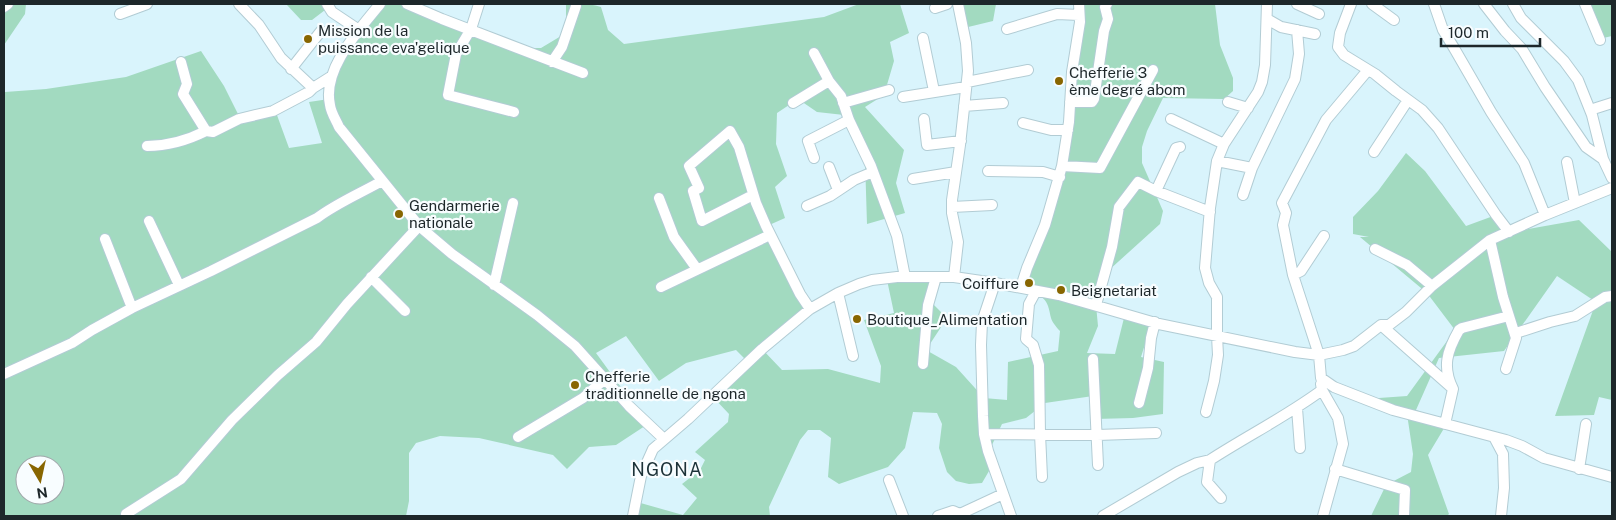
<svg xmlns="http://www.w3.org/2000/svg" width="1616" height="520" viewBox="0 0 1616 520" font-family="'Public Sans',sans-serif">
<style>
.green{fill:#a2dac0;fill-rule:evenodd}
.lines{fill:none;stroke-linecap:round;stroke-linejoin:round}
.minor-casing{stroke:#b2ccd4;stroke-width:12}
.minor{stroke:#fff;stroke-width:10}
.poi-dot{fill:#886601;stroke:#f8fdff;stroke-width:2}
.labels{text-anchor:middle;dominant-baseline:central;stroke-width:4.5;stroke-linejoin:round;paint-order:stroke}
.poi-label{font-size:15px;fill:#1d272a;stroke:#f8fdff;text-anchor:start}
.quarter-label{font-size:18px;letter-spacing:1px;fill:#1c3238;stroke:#f8fdff}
</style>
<rect width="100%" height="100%" fill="#d9f4fc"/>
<path class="green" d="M4,4H26L25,14L4,45Z
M286,4H325V10L312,20H301Z
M381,4H398L511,48H541L566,33V5C578,2 590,4 601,7L608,30L624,44L824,17L859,4H900L909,33L890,42L894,61L884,95L865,107L904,150L896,183L905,213L867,224L865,160L844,115L817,112L798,99L777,113L776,144L787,176L775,187L785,218L767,226L810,309L762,349L782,370L828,369L880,383L881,366L864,320L894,313L887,280L936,277L933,304L947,318L926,350L956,367L984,398L1007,400L1008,362L1058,351L1060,331C1049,319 1052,319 1048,306C1044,294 1030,290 1019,286L1049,223L1075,53L1082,45L1083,4H1215L1220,45L1233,78V91L1224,99L1163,98L1147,131L1142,147V163L1163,211L1160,224L1108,271L1096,305L1098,326L1087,353L1115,354L1125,314L1152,322L1141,357L1164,362L1163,414L1133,418L1095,419L1093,396L1045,403L1026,418L1002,424L991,447L989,471L982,483L969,484L956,481L947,472L939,448L942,424L937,413L913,412L905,448L888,467L839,484L828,477L831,438L820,430H808L800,440L769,507L770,516H635L637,502L683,515L697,498L682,484L700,470L705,460L695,452L728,422L729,414L712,396L748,362L736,350L686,363L659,381L626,336L596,353L648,424L616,445L589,447L567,469L553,455L479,438L440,436L416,443L409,453V501L406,516H4V88L5,92L46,89L126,77L201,51L224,86L238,114L274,107L289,148L322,143L309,102L329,99L332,69ZM25,465H55V495H25Z
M954,4H996L993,21L964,28Z
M1583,4H1612V36L1599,39Z
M1406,153L1425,171L1466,226L1496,215L1511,232L1579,220L1612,252V400L1599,397L1594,415L1555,416L1596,302L1557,276L1504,351L1439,358L1416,410L1485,435L1446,425L1428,455L1449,514L1447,516H1371L1386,485L1411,472L1413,454L1407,414L1365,399L1407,396L1455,330L1427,293L1360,237H1369L1353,234V217L1378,191Z"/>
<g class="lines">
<defs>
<path id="minor" d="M239,4L259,25L281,58L313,88L332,76
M327,4L332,12L359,30
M380,4C359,30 322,69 330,105C331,113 336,120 339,127L419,226L452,254L537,315L575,346L629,406L664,439
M407,4L442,19L583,73
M479,4L471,29L456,54L448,95L514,112
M1297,4L1319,14
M1351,4L1340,33L1338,47L1344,55L1375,74L1396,91L1422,110L1438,128L1496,215L1509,232
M1372,4L1394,20
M1434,4L1443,30L1454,48L1491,112L1524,163L1545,215
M1484,4L1505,31L1522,49L1545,87L1586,147L1603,159
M1513,4L1521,18L1564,61L1578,80L1592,115L1603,159L1612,178
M1585,4L1600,40
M4,7L8,4
M935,8L947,4
M120,14L147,4
M1267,19L1281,27L1315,34
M1007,29L1057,14L1079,15
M923,38L934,91
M814,53L829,81L841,96L849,120L871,166L897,236L905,277
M181,62L187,84L183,94L206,131L213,132L239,119L273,111L309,92L313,88
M552,62L562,47L576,6
M291,69L321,31
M1368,70L1326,120L1282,203L1286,213L1283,225L1293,275L1319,355L1321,378L1334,387L1393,410L1506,440L1522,446L1544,458L1612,477
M967,82L1028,70
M903,97L966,87
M1070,102H1092L1094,99L1104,31L1108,19L1105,7L1107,4
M1228,102L1248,108
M793,103L829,81
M843,103L889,90
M964,106L1003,103
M1590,110L1612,103
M924,119L927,145L961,141
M1171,119L1224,144
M1023,123L1051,130H1068
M147,146C167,146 188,140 206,131
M1374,152L1408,100
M814,158L808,141L849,120
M1217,161L1252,168
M1567,162L1575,203
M1062,166L1100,168L1153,70
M829,167L838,190
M988,171L1043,172L1060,177
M913,179L956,172
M1156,191L1210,212
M753,195L702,221L693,191L699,188L689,166L730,131L739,147L756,203L766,226L800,294L810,309
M1243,195L1252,168L1295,79L1299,54L1297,30
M659,198L674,237L697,269
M807,206L830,196L854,180L873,172
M952,207L992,205
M149,221L179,285
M105,239L132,308
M1490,240L1503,297L1516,338L1506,369
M1375,249L1407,265L1432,286
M1293,275L1301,271L1324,236
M371,277L405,311
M954,277L958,242L952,213V200L960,145L968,71L966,43L958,4
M995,283L982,322L981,345L983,416L984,434L988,451L1011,516
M494,285L513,203
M661,287L770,235
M1021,287L1027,268L1045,225L1062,166L1069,122L1072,72L1080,22L1079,4
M1036,291L1029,304L1026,339L1033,345L1039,365L1040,434L1042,477
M838,293L853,356
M1096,305L1112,247L1119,207L1138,182L1156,191L1176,148L1180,147
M1381,325L1451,387
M1516,333L1550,322L1575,316L1605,297L1612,296
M1093,359L1098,465
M923,364L928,305L936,277
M4,374L72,343L92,330L132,308L211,271L317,218C337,203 361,193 382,181
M1321,384L1322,390L1338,418L1343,444L1323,516
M1139,403L1148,368L1151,338L1155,322
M1297,408L1300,448
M1206,412L1214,381L1218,355L1217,336V297L1209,283L1205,268L1210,208L1217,161L1224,144L1258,92L1262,82L1265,65L1267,4
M1445,424L1453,389C1442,367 1447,351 1459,330L1462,328L1509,316
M984,434L1097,435L1156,433
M518,437L583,398L605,379
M1494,437L1503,454L1504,488L1501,516
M1335,469L1405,490L1404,516
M1579,469L1586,424
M889,480L903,516
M1221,498L1207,482L1210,460C1247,436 1287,416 1322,390
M126,514L181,479L232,420L278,375L316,342L347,304L419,226
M633,516L641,476L653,449L688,419L762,349L810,309L838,293L859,284L872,280L897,277H954L995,283L1059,295L1159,324L1295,352L1319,355L1343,350L1354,346L1381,325H1389L1406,312L1432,286L1490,240L1545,215L1612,188
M938,516L953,511L960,514L1003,494
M1103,516L1178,472L1197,463L1210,460"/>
</defs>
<use href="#minor" class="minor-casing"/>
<use href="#minor" class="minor"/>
</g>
<g class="poi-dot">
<circle cx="308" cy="39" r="5"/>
<circle cx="1059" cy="81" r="5"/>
<circle cx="399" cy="214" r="5"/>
<circle cx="1029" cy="283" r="5"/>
<circle cx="1061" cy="290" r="5"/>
<circle cx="857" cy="319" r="5"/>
<circle cx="575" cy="385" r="5"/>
</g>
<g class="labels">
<g class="poi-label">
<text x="318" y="30">Mission de la<tspan x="318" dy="17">puissance eva'gelique</tspan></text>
<text x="1069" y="72">Chefferie 3<tspan x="1069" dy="17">ème degré abom</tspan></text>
<text x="409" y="205">Gendarmerie<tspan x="409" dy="17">nationale</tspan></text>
<text x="1019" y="283" text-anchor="end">Coiffure</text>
<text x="1071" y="290">Beignetariat</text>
<text x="867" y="319">Boutique_Alimentation</text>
<text x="585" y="376">Chefferie<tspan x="585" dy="17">traditionnelle de ngona</tspan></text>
</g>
<g class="quarter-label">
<text x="667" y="469">NGONA</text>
</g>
</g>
<rect width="1616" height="520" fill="none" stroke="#1d272a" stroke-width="10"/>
<g transform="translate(40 480) rotate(171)"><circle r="24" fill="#f8fdff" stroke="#a0a7aa"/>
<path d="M0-4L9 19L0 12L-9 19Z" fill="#886601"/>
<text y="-8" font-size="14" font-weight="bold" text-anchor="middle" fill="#1d272a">N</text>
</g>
<path d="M1441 38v8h99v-8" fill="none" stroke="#1d272a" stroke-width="2.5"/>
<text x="1448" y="38" font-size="15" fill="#1d272a" stroke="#f8fdff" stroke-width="4" paint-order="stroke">100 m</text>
</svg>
